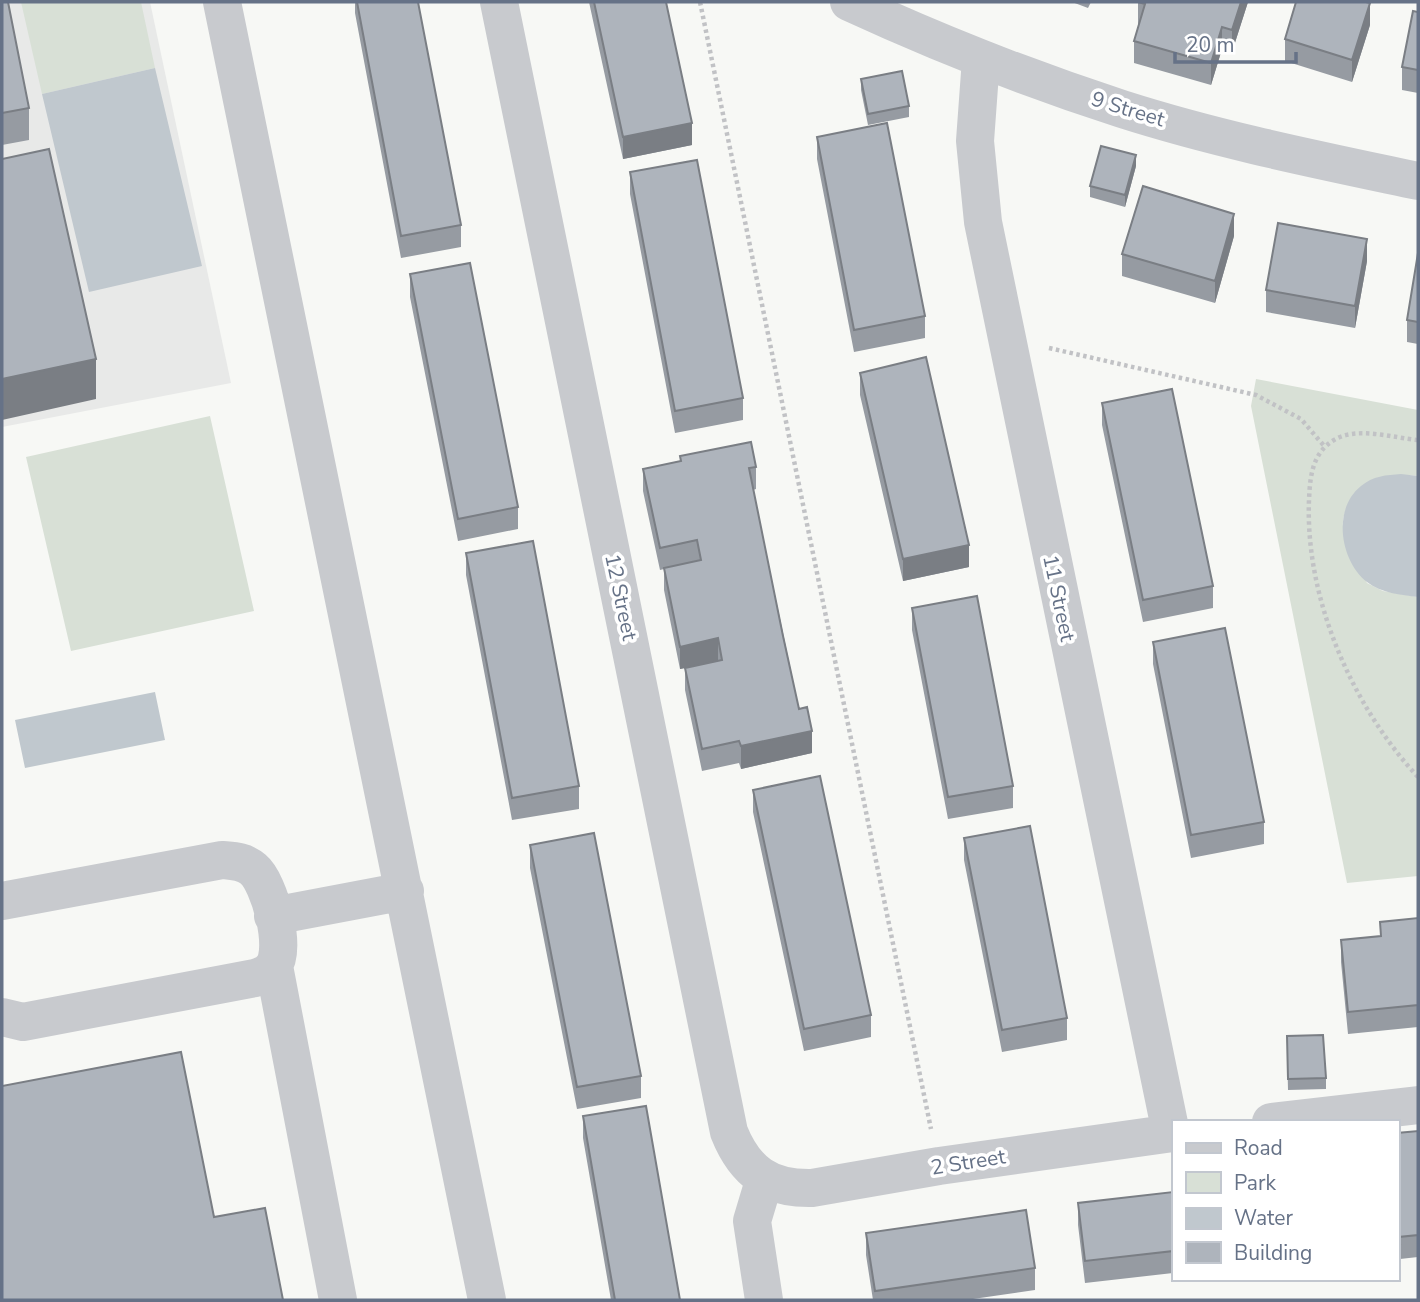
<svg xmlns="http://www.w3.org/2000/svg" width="1420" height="1302" viewBox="0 0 1420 1302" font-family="'Nunito Sans',sans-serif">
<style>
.built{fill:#e8e9e8}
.green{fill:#d8e0d6}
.water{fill:#c0c8ce}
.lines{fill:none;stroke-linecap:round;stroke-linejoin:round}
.path{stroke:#c1c2c5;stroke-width:4.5;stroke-dasharray:3.5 3.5;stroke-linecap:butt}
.minor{stroke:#c8cace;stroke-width:38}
.wall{fill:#969ba2}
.shaded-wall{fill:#7a7e84}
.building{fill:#aeb4bc;stroke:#7a7e84;stroke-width:2}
.labels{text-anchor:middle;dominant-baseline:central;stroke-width:7;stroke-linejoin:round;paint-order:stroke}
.street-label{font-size:21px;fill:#667287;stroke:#fff}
</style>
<rect width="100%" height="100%" fill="#f7f8f5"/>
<path class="built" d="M2,2H150L231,383L2,427Z"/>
<path class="green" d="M21,2H141L155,68L42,94Z
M1256,379L1418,410V476C1390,473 1360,476 1348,505C1345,511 1342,520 1343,526C1345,544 1360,566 1367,583L1383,591L1418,597V876L1347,883L1251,406Z
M210,416L254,611L71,651L26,457Z"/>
<path class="water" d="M155,68L202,266L89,292L42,94Z
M1401,474L1418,476V597C1401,595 1381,593 1367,582C1340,561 1332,509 1361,486C1373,476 1386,475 1401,474Z
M155,692L165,740L25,768L15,720Z"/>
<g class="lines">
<path class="path" d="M700,2L931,1129
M1049,348L1256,395L1301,419L1325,447
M1418,440C1394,438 1356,426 1334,440C1312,453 1310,477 1309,500C1305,598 1352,706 1418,777"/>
<path class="minor" d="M222,2L487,1300
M499,2L729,1132C745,1172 769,1189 812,1188L939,1166L1173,1133
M849,2C938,43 1029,79 1122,109C1219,140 1319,160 1418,181
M981,59L975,141L983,222L1171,1133
M2,901L222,860C233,861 244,861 253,869C270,883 287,949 273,967C268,974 262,976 255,978L23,1022L2,1017
M273,916L405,891
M274,966L338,1300
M1271,1122L1418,1105
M764,1300L752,1221L764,1181"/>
</g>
<path class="wall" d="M2,2L29,108V140L2,145Z
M355,2H418L461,225V247L401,258L355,13Z
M589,2H666L692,145L623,159Z
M1072,2H1091L1088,8Z
M1138,2H1248L1232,52L1222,49L1211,85L1134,63V41L1139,24H1138Z
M1418,12V93L1402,90V67Z
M1370,25L1352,82L1285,61V39Z
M861,79L909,106V117L868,125L861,90Z
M817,137L925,316V338L854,352L817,159Z
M1136,166L1125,207L1090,197V186Z
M630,172L743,398V420L675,433L630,194Z
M1234,236L1215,303L1122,276V254Z
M1418,253V344L1407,342V320Z
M1367,261L1355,328L1266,312V290Z
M410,274L518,507V529L458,541L410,297Z
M860,373L969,567L903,581L860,395Z
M1102,403L1213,586V608L1143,622L1102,425Z
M680,456L756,467V489L753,490L799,709L812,753L741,769L739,763L702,771L685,690V668L680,669L664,590V569L660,570L643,491V469L680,461Z
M466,553L579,786V809L512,820L466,575Z
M912,608L1013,786V808L948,819L912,630Z
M1153,642L1264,822V844L1191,858L1153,664Z
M753,790L871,1015V1037L804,1051L753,812Z
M964,838L1067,1018V1040L1002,1052L964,860Z
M530,845L641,1076V1098L577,1109L530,868Z
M1418,918V1027L1348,1034L1341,962V940L1380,936V922Z
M1287,1047L1326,1078V1089L1288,1090Z
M583,1116L680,1300H611L583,1138Z
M1418,1131V1257L1400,1259V1266L1397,1267V1133Z
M1173,1192V1273L1085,1283L1078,1225V1203Z
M866,1233L1035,1268V1290L966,1300H873L866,1255Z"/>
<path class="shaded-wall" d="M1241,2H1248L1232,52V30Z
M1370,3V25L1352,82V60Z
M1222,27V49L1211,85V63Z
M692,123V145L623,159V137Z
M1136,155V166L1125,207V195Z
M1234,214V236L1215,303V281Z
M1367,239V261L1355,328V306Z
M96,359V399L2,420V379Z
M969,545V567L903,581V559Z
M718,638V661L680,669V647Z
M812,731V753L741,769V746Z"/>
<path class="building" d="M2,2H8L29,108L2,113Z
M357,2H418L461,225L401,236Z
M594,2H666L692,123L623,137Z
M1138,2H1241L1232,30L1222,27L1211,63L1134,41L1145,4Z
M1296,2H1366L1370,3L1352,60L1285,39Z
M1413,11L1418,12V70L1402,67Z
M902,71L909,106L868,114L861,79Z
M887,123L925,316L854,330L817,137Z
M1101,146L1136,155L1125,195L1090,186Z
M49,149L96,359L2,379V159Z
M697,160L743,398L675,411L630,172Z
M1143,186L1234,214L1215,281L1122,254Z
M1278,223L1367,239L1355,306L1266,290Z
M1418,253V322L1407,320Z
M470,263L518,507L458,519L410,274Z
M926,357L969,545L903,559L860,373Z
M1172,389L1213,586L1143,600L1102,403Z
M751,442L756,467L749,468L783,636L799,709L807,707L812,731L741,746L739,741L702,749L685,668L722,660L718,638L680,647L664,568L701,560L697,540L660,548L643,469L681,461L680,456Z
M533,541L579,786L512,798L466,553Z
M977,596L1013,786L948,797L912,608Z
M1225,628L1264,822L1191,835L1153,642Z
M820,776L871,1015L804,1029L753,790Z
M1030,826L1067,1018L1002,1030L964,838Z
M594,833L641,1076L577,1087L530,845Z
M1418,918V1005L1348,1012L1341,940L1381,936L1380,922Z
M1323,1035L1326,1078L1288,1079L1287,1036Z
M181,1052L214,1217L265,1208L283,1300H2V1086Z
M646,1106L680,1300H615L583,1116Z
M1418,1131V1235L1399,1237L1400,1244H1397V1133Z
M1173,1192V1251L1085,1261L1078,1203Z
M1026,1210L1035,1268L875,1291L866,1233Z"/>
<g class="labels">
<g class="street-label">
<text transform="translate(1128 109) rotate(17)">9 Street</text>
<text transform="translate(621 597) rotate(78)">12 Street</text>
<text transform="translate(1059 598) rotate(78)">11 Street</text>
<text transform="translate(968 1162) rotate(-9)">2 Street</text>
</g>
</g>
<rect width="1420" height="1302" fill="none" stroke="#667287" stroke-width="7"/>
<rect x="1172" y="1120" width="228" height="161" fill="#ffffff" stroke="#c2c7cf" stroke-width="2"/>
<rect x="1186" y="1143" width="35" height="10" fill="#c8cace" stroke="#c2c7cf" stroke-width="2"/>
<text x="1234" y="1155" font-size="21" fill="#667287">Road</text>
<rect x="1186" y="1172" width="35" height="21" fill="#d8e0d6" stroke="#c2c7cf" stroke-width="2"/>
<text x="1234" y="1190" font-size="21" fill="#667287">Park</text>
<rect x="1186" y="1208" width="35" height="21" fill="#c0c8ce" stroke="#c2c7cf" stroke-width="2"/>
<text x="1234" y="1225" font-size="21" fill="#667287">Water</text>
<rect x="1186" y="1242" width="35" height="21" fill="#aeb4bc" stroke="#c2c7cf" stroke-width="2"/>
<text x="1234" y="1260" font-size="21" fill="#667287">Building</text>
<path d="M1175 52v10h121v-10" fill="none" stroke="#667287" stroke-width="3.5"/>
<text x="1186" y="52" font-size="21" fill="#667287" stroke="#ffffff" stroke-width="5" paint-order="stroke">20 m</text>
</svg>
